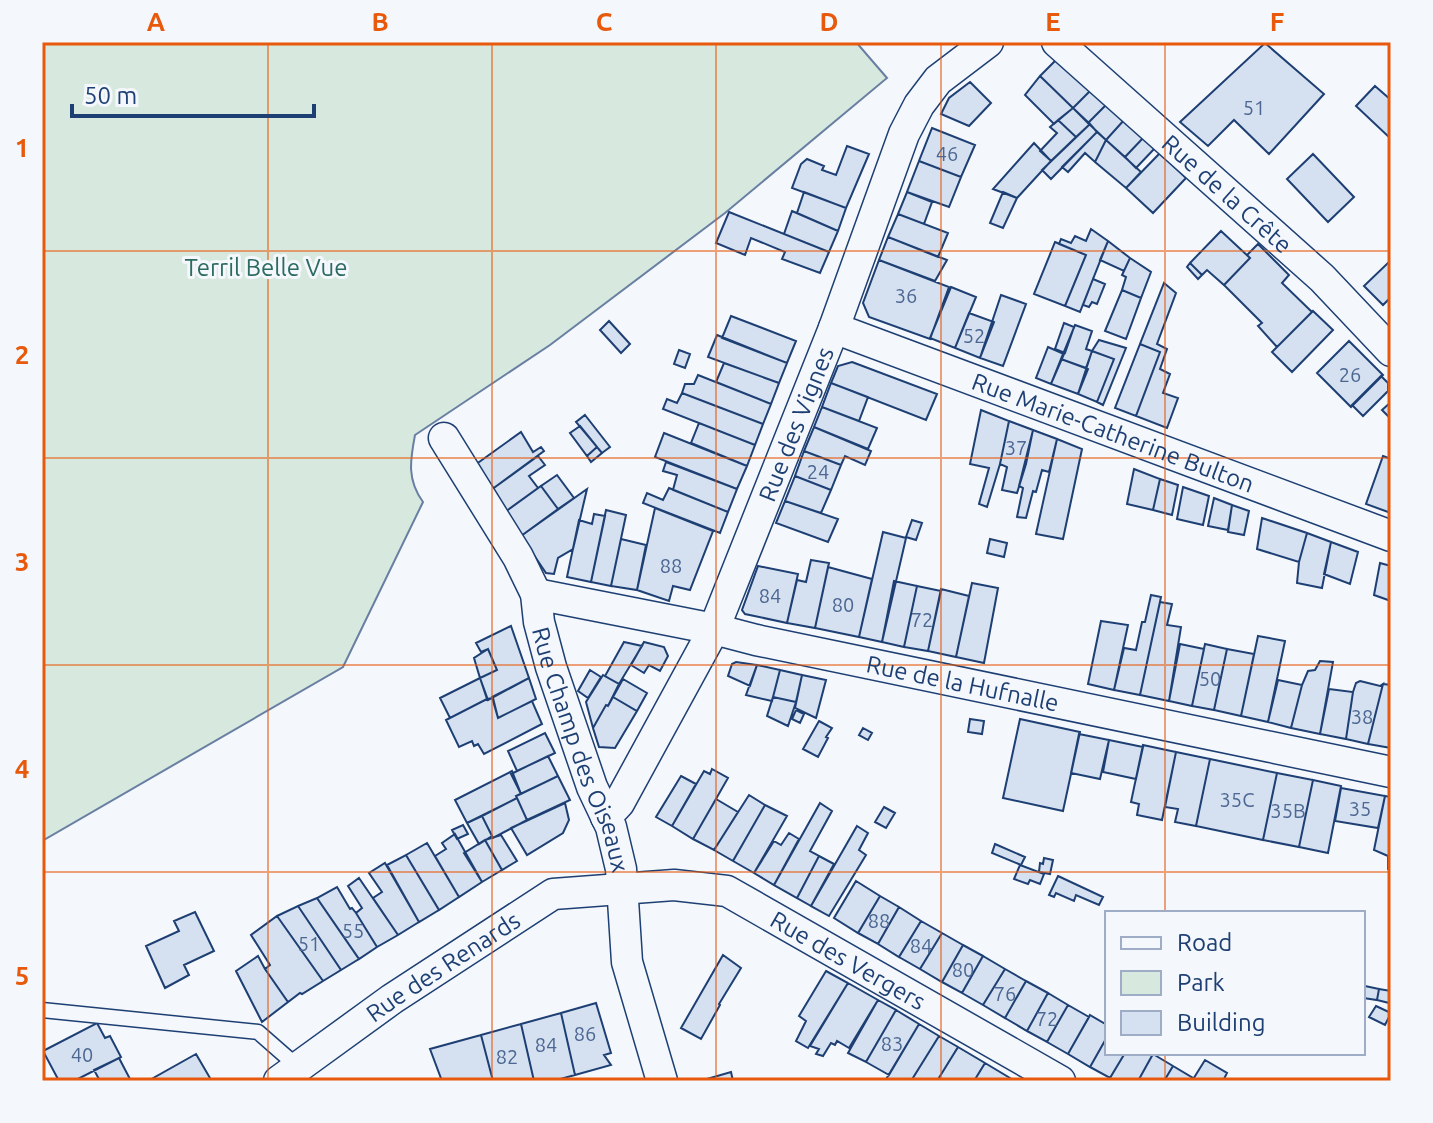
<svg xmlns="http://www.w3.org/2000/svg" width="1433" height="1123" viewBox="0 0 1433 1123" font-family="Ubuntu,sans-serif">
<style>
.green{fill:#d7e8df;stroke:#687fa3;stroke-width:2}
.building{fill:#d5e0f0;stroke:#1d3f73;stroke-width:2}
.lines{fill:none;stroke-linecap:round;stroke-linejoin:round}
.lane-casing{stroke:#1d3f73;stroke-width:17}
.street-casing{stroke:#1d3f73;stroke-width:33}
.lane{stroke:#f4f7fb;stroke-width:14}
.street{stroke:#f4f7fb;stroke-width:30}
.grid{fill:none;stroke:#e8590c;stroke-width:2;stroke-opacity:0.55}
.labels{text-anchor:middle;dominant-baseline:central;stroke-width:6;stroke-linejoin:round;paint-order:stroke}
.number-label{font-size:20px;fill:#4b6792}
.street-label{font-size:24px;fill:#1d3f73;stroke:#f4f7fb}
.park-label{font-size:24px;fill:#2c6c60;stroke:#f4f7fb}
.neatline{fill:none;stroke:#e8590c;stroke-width:3}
.grid-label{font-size:26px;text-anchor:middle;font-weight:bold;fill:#e8590c}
</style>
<rect width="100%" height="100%" fill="#f4f7fb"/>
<path class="green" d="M42,42H856L887,78L725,213L550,345L415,435C410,461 407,480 423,502L343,667L42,841Z"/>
<path class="building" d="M1265,43L1324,94L1269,154L1234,120L1208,146L1180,122Z
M1060,56L1093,88L1073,108L1040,76Z
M1040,76L1073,108L1054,124L1025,95Z
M970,82L991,103L969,126L941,114L949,98Z
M1375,86L1391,100V139L1356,106Z
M1093,88L1108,103L1088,123L1073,108Z
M1108,103L1125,119L1106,140L1088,123Z
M1073,108L1090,124L1076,137L1058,120Z
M1125,119L1144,137L1125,157L1106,140Z
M1058,120L1076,137L1051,161L1040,151L1057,133L1050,127Z
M1090,124L1097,132L1051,179L1042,170Z
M932,128L975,145L961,177L919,161Z
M1097,132L1106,140L1095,162L1085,153L1068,172L1062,167Z
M1144,137L1155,148L1136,168L1125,157Z
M1106,140L1141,172L1126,188L1095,162Z
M1034,143L1051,161L1017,198L993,189Z
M847,146L869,154L846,208L792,188L801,164L807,159L824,166L822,170L836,175Z
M1160,153L1186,178L1153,213L1126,188Z
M1313,154L1354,197L1328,222L1287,179Z
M919,161L961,177L949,207L907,192Z
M804,192L846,208L838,231L797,213Z
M907,192L932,202L924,224L898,214Z
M1003,192L1017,198L1003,228L990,223Z
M792,211L838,231L829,252L784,234Z
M729,212L829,252L820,273L782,259L785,252L751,238L745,255L716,243Z
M898,214L948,233L938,257L888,237Z
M1091,229L1108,241L1080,312L1065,306L1086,255L1059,244L1061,239L1071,243L1075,236L1086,241Z
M1221,231L1250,258L1224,285L1207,270L1202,275L1190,263Z
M888,237L947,260L935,281L879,260Z
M1108,241L1130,258L1124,271L1100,260Z
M1055,242L1086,255L1065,306L1034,294Z
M1258,244L1289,275L1282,283L1312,312L1277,347L1258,326L1262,323L1224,285L1250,258L1247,255Z
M1130,258L1151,272L1141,298L1122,290L1126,277L1122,275Z
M879,260L949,287L930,339L869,317L863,303Z
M1391,260V297L1383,305L1364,286Z
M1190,263L1202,275L1198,279L1187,267Z
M1093,279L1105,284L1097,304L1092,302L1089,307L1083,305Z
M1164,283L1176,293L1157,344L1167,349L1160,369L1170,374L1163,393L1178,398L1167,428L1136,416L1160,352L1140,344Z
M951,287L976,297L955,348L930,338Z
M1122,290L1141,298L1126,339L1105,331Z
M1001,295L1026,304L1003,366L980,358Z
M1313,311L1333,330L1292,372L1272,352Z
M969,313L994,322L980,358L955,348Z
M731,316L796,341L787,363L722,338Z
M609,321L630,344L621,353L600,330Z
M1064,323L1074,327L1065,353L1055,349Z
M1075,325L1092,331L1086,349L1092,351L1086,368L1061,359Z
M717,335L787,363L779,383L708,357Z
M1099,340L1126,348L1103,405L1097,402L1114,359L1092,351Z
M1349,341L1383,375L1351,407L1317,373Z
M1140,344L1160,352L1136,416L1115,408Z
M1048,347L1064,354L1051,384L1036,378Z
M679,350L690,354L685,368L674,364Z
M1092,351L1114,359L1097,402L1078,394Z
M1061,359L1088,369L1078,394L1051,384Z
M852,362L937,394L926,420L831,383L838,366Z
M724,363L779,383L771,404L716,382Z
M698,375L771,404L763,424L682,393L685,384H694Z
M1381,376L1388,383V391L1363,416L1352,405Z
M831,383L868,397L859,421L822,407Z
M682,393L763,424L755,445L663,409L667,399L677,403Z
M1391,402V419L1382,410Z
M822,407L877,428L868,449L814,427Z
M981,410L1009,421L1000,464L987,507L979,504L989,468L970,464Z
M585,415L610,447L602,453L576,422Z
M1009,421L1033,430L1026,464L1017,493L1002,490L1007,467L1000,464Z
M699,423L755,445L747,466L691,443Z
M580,426L597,447L587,456L570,433Z
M814,427L871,451L865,465L845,456L841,465L804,451Z
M1033,430L1057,439L1049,472L1042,470L1036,492L1033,491L1026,518L1017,517L1023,488L1019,486Z
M521,432L533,452L541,447L544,451L491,490L475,465Z
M664,433L747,466L737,489L655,457Z
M1057,439L1082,449L1063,539L1036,534Z
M597,447L602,453L591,462L587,456Z
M804,451L841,465L831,490L795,476Z
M538,456L545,465L529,476L538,488L505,512L491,490Z
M1383,456L1391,459V513L1366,504Z
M666,462L737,489L728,512L673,490L677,475L663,471Z
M1134,469L1160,479L1153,510L1127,504Z
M557,475L574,498L558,509L541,486Z
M795,476L831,490L821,513L785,501Z
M1160,479L1178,485L1172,515L1153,510Z
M541,486L558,509L521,536L505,512Z
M1183,487L1209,496L1203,525L1177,519Z
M669,488L728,512L720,533L643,503L647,493L663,500Z
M587,489L573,549L558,558L554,574L546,573L521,536Z
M1214,498L1232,505L1228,530L1208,526Z
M785,501L838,519L828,542L776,523Z
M1232,505L1249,511L1244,535L1228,532Z
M655,508L713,531L690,590L673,586L669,601L637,590Z
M606,510L626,515L611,586L591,582Z
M594,514L605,516L591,582L567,577L579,520L592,524Z
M1262,518L1307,533L1299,562L1257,549Z
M912,520L922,523L916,540L906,537Z
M883,532L906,538L882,642L859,637Z
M1307,533L1331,542L1322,588L1297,583L1299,562Z
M621,539L646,545L637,590L611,586Z
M990,539L1007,543L1004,557L987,553Z
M1331,542L1358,552L1350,584L1324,574Z
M811,560L829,563L815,628L787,623L797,580L806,582Z
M1380,563L1391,566V601L1374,595Z
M758,566L798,574L787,623L745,614L742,610Z
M828,567L872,579L859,637L815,628Z
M894,581L917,586L904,647L882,642Z
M972,583L998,588L984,663L956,657Z
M917,586L941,591L928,651L904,647Z
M941,589L969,596L956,657L928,651Z
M1151,595L1161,597L1140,695L1114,690L1124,648L1136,650L1142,622H1145Z
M1160,602L1172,604L1167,625L1181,627L1169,701L1140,695Z
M1101,621L1128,625L1114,690L1088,684Z
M511,626L529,678L488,700L480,678L497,670L488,649L481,652L476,643Z
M1258,636L1285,641L1268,722L1241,716Z
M624,642L642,646L619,684L605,676Z
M644,642L664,647L668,656L660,671L649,665L644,673L631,665Z
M1180,644L1204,649L1192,706L1169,701Z
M1205,644L1227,649L1214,710L1192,706Z
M488,649L497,670L480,678L474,658Z
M1227,649L1254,654L1241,716L1214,710Z
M1320,661L1333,662L1320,734L1291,728L1302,685L1308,671L1315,670Z
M736,662L757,665L750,686L728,676L732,664Z
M757,665L780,670L772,701L746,695Z
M590,670L601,677L588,698L578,691Z
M780,670L802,675L796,702L773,697Z
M603,675L619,684L608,706L606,705L593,728L586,702Z
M802,675L826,680L816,718L795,708Z
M480,678L487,699L450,718L440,698Z
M529,678L536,699L498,718L492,697Z
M623,679L647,693L637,711L613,697Z
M1278,680L1302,685L1291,728L1268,722Z
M1360,681L1380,686L1383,684L1368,744L1346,739L1353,692L1356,683Z
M1383,684L1391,685V748L1368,744Z
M1329,689L1353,692L1346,739L1320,734Z
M613,697L637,711L615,748L599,747L593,728L606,705L608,706Z
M773,697L796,702L788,726L767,716Z
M493,698L498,718L532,701L542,724L484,754L478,744L474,746L472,741L459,747L446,720L487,699Z
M796,710L804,714L800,723L792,719Z
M970,719L984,721L982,734L968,732Z
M1020,719L1080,732L1063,811L1003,798Z
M819,721L832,728L826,737L828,738L818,757L803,749Z
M863,728L872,733L868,740L859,735Z
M545,733L555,753L517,771L508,751Z
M1079,734L1109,740L1100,779L1071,773Z
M1109,740L1143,747L1136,779L1103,772Z
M1143,745L1176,752L1162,820L1137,815L1139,804L1131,802Z
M1176,752L1210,759L1196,826L1175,822L1178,809L1165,807Z
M548,756L558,776L521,794L511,774Z
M1210,759L1277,773L1263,840L1196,826Z
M712,769L728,778L693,839L672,826L704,771L710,774Z
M512,771L521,794L516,796L517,798L467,823L455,800Z
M1277,773L1313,780L1299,847L1263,840Z
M558,776L570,800L527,820L516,796Z
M681,776L696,784L672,826L656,817Z
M1313,780L1341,786L1328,853L1299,847Z
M1341,788L1385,796L1378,828L1335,821Z
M749,795L765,805L733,861L714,850Z
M1385,796L1391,797V870L1388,869V856L1374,850Z
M517,798L527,820L493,838L482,816Z
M716,799L738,812L714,850L693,839Z
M565,803L569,820L563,833L527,855L511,828Z
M820,803L832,811L810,851L819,856L797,898L774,885Z
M765,805L787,816L754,873L733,861Z
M884,807L895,813L886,828L875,822Z
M482,816L492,836L479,844L467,823Z
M463,825L468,834L457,839L452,830Z
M857,826L868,833L859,850L866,855L829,916L811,906Z
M789,833L799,839L774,885L754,873L774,841L781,845Z
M455,834L482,882L459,897L435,856L446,849L442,843Z
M501,835L517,861L502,870L485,840Z
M485,840L502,870L482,882L464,853Z
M427,843L459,897L439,910L406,855Z
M995,844L1025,857L1021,865L992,853Z
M406,855L439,910L419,922L387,865Z
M819,856L834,864L811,906L797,898Z
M1044,858L1053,860L1050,874L1039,872L1040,863L1043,864Z
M385,863L419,922L398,935L373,898L382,892L369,873Z
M1020,865L1044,874L1040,884L1030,880L1028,884L1014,879Z
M1058,876L1103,897L1099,905L1076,895L1074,901L1056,893L1054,897L1049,895Z
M359,878L398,935L377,947L356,913L362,908L348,886Z
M856,881L880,896L858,933L834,918Z
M337,887L350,909L352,908L356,913L377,947L359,959L317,898Z
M880,896L899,907L878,944L858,933Z
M317,898L359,959L341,970L298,906Z
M298,906L341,970L323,981L277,916Z
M899,907L921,921L899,957L878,944Z
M195,912L214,951L184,965L189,975L165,988L146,946L179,931L174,921Z
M277,916L323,981L302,994L300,993L288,1002L265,969L270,965L251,935Z
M921,921L942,933L920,969L899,957Z
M942,933L963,945L942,982L920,969Z
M963,945L983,956L962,993L942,982Z
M723,955L741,968L719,1004L720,1005L701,1039L681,1028Z
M258,956L265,969L288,1002L262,1022L236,971Z
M983,956L1005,969L983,1005L962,993Z
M1005,969L1026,981L1005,1018L983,1005Z
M826,971L848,983L808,1048L796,1041L806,1021L799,1016Z
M1026,981L1048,993L1027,1031L1005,1018Z
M848,983L878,1000L849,1048L837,1041L835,1045L831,1043L823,1056L816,1054L819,1049L810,1046Z
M1365,986L1379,989L1377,1000L1363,998Z
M1379,989L1391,991L1389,1003L1377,1000Z
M1048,993L1068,1005L1047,1042L1027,1031Z
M878,1000L896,1010L866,1062L848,1053Z
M596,1003L611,1053L604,1055L611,1065L575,1075L561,1013Z
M1068,1005L1089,1017L1068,1054L1047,1042Z
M1376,1006L1391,1013L1385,1025L1369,1017Z
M896,1010L919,1024L889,1075L866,1062Z
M561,1013L575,1075L553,1081H534L521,1024Z
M1090,1015L1107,1025V1037L1090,1067L1068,1054Z
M97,1023L105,1038L110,1036L121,1057L74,1081H59L43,1051Z
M521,1024L534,1081H493L481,1035Z
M919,1024L939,1036L911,1081H885Z
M481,1035L493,1081H442L430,1049Z
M939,1036L958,1047L937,1081H911Z
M1107,1037V1053H1125L1110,1078L1090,1067Z
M958,1047L985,1063L974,1081H937Z
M1125,1053L1153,1054L1138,1081H1115L1110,1078Z
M196,1054L210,1078L204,1081H148Z
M1153,1054L1173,1066L1164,1081H1138Z
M119,1058L131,1081H100L94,1070Z
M1205,1060L1227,1073L1223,1081H1192Z
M985,1063L1010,1078L1008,1081H974Z
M1173,1066L1193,1078L1192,1081H1164Z
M731,1072L733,1081H700Z"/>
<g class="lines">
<defs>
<path id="lane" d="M42,1010L258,1032L298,1067"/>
<g id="street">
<path id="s1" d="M1057,42L1322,278L1391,351"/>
<path id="s2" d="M834,328L1391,536"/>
<path id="s3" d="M444,438L518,557L536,594L539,622L551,667L592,787L611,827L621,869L627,962L662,1081"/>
<path id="s4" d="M536,594L714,629L756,640L1391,772"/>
<path id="s5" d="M606,817L619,803L714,629L834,328L904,134L919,105L938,80L988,42"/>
<path id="s6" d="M279,1081L392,999L553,894L674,885L727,891L1060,1081"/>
</g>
</defs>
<use href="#lane" class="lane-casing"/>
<use href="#street" class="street-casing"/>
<use href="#lane" class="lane"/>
<use href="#street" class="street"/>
</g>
<path class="grid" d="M268,42V1081M492,42V1081M716,42V1081M941,42V1081M1165,42V913M42,251H1391M42,458H1391M42,665H1391M42,872H1391M1165,1053V1081"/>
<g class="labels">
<g class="number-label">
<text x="1254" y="107">51</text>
<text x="947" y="153">46</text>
<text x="906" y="295">36</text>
<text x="974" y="335">52</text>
<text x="1350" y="374">26</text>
<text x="1016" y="447">37</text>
<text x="818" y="471">24</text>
<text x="671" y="565">88</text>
<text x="770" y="595">84</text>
<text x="843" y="604">80</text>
<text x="922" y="619">72</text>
<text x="1210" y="678">50</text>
<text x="1362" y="716">38</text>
<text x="1237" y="799">35C</text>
<text x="1360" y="808">35</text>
<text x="1288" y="810">35B</text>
<text x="879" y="920">88</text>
<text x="353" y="930">55</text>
<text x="309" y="943">51</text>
<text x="921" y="945">84</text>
<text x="963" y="969">80</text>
<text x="1005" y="993">76</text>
<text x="1047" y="1018">72</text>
<text x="585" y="1033">86</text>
<text x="892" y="1043">83</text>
<text x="546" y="1044">84</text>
<text x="82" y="1054">40</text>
<text x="507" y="1056">82</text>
</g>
<g class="street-label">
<text stroke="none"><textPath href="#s1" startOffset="228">Rue de la Crête</textPath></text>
<text stroke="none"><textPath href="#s5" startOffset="438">Rue des Vignes</textPath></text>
<text stroke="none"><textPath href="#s2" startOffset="298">Rue Marie-Catherine Bulton</textPath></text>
<text stroke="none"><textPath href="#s4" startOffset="436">Rue de la Hufnalle</textPath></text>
<text stroke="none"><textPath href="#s3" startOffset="344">Rue Champ des Oiseaux</textPath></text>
<text stroke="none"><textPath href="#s6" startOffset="646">Rue des Vergers</textPath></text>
<text stroke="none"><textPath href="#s6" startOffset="200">Rue des Renards</textPath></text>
</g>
<g class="park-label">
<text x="266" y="267">Terril Belle Vue</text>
</g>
</g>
<rect width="1433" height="1123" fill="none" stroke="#f4f7fb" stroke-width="88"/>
<rect x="1105" y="911" width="260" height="144" fill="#f4f7fb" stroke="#9eadc5" stroke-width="2"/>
<rect x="1121" y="937" width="40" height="12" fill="#f4f7fb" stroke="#9eadc5" stroke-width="2"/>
<text x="1177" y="951" font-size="24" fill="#1d3f73">Road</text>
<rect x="1121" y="971" width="40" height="24" fill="#d7e8df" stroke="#9eadc5" stroke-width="2"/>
<text x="1177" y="991" font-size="24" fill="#1d3f73">Park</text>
<rect x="1121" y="1011" width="40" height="24" fill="#d5e0f0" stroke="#9eadc5" stroke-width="2"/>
<text x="1177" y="1031" font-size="24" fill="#1d3f73">Building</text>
<path d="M72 104v12h242v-12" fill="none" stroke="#1d3f73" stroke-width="4"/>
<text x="84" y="104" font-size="24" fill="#1d3f73" stroke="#f4f7fb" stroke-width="6" paint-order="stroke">50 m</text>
<rect x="44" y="44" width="1345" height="1035" class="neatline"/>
<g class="grid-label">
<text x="156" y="31">A</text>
<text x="380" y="31">B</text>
<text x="604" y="31">C</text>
<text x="829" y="31">D</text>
<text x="1053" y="31">E</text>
<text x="1277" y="31">F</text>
<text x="22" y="157">1</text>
<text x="22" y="364">2</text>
<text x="22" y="571">3</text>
<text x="22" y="778">4</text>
<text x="22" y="985">5</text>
</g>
</svg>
